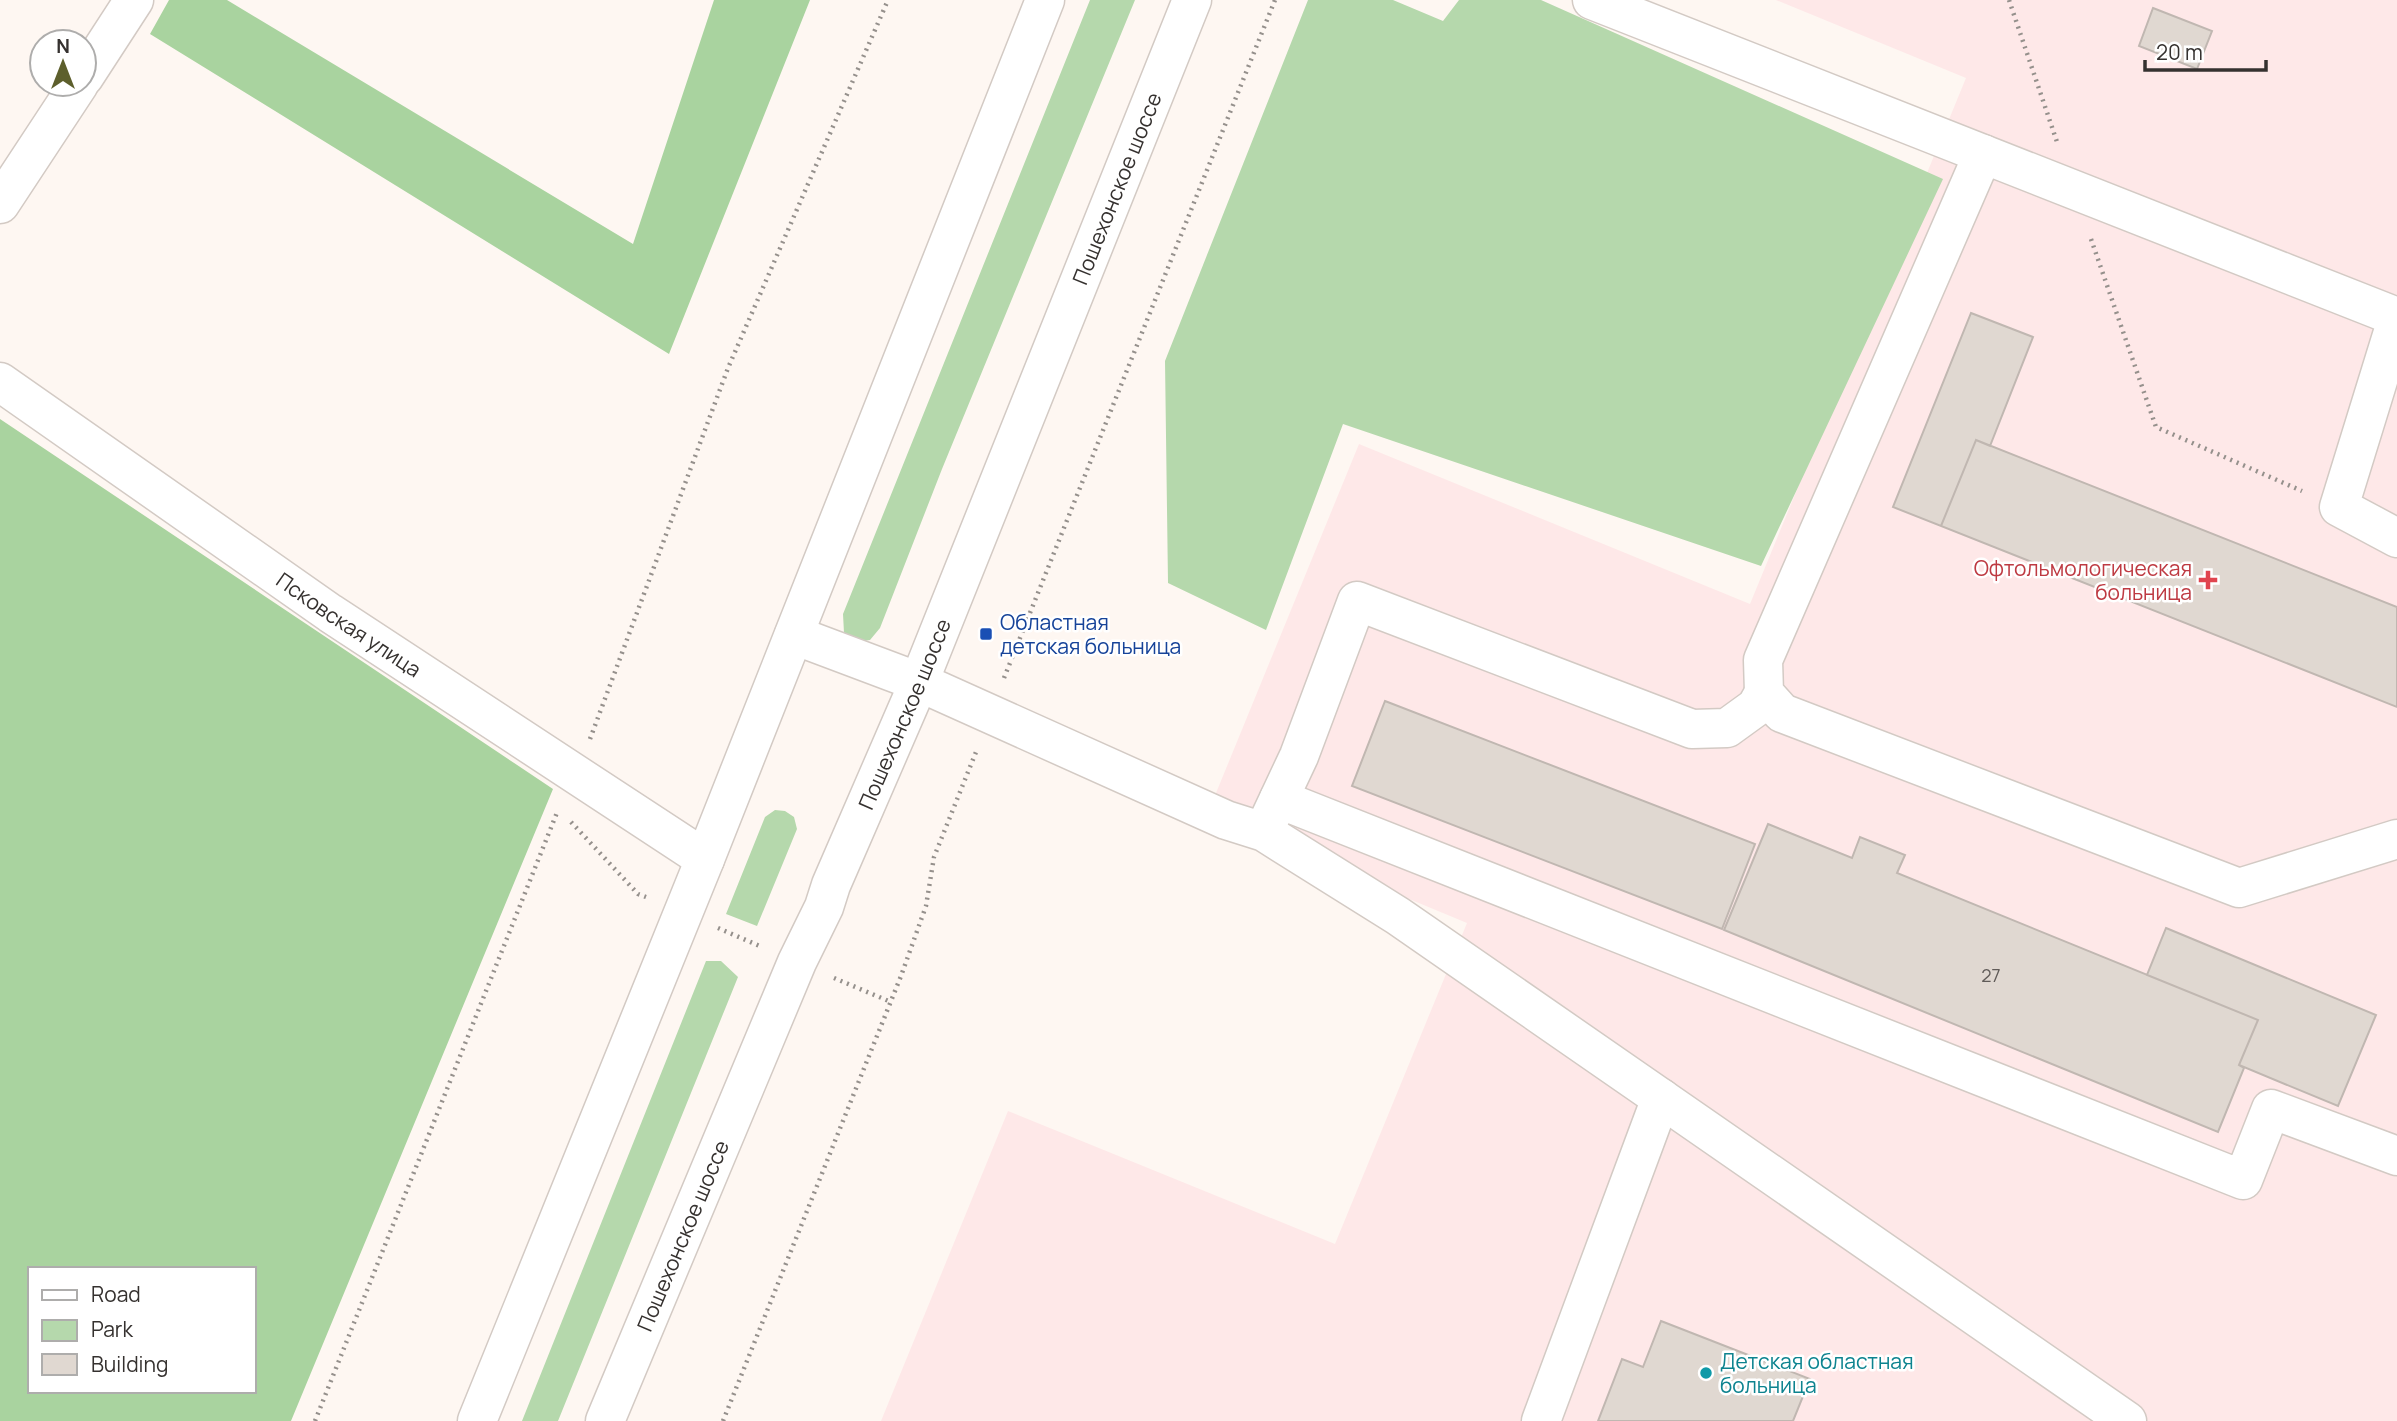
<svg xmlns="http://www.w3.org/2000/svg" width="2397" height="1421" viewBox="0 0 2397 1421" font-family="Manrope,sans-serif">
<style>
.medical{fill:#fee8e8}
.green{fill:#b5d8ac}
.forest{fill:#a9d39f;fill-rule:evenodd}
.building{fill:#e0d8d1;stroke:#c0b7b1;stroke-width:2}
.lines{fill:none;stroke-linecap:round;stroke-linejoin:round}
.minor-casing{stroke:#d3cac4;stroke-width:41}
.major-casing{stroke:#d3cac4;stroke-width:41}
.path{stroke:#95908c;stroke-width:4.5;stroke-dasharray:2 5;stroke-linecap:butt}
.minor{stroke:#fff;stroke-width:38}
.major{stroke:#fff;stroke-width:38}
.health-dot{fill:#e0444e;stroke:#fff;stroke-width:2.5}
.transit-dot{fill:#1a4fb4;stroke:#fff;stroke-width:2.5}
.culture-dot{fill:#0f9aa8;stroke:#fff;stroke-width:2.5}
.labels{text-anchor:middle;dominant-baseline:central;stroke-width:5;stroke-linejoin:round;paint-order:stroke}
.number-label{font-size:18px;fill:#605b58}
.street-label{font-size:21px;fill:#35312f;stroke:#fff}
.health-label{font-size:21px;fill:#be3a42;stroke:#fff;text-anchor:end}
.transit-label{font-size:21px;fill:#164399;stroke:#fff;text-anchor:start}
.culture-label{font-size:21px;fill:#0d838f;stroke:#fff;text-anchor:start}
</style>
<rect width="100%" height="100%" fill="#fef7f2"/>
<path class="medical" d="M1776,0H2397V1421H881L1008,1111L1335,1244L1467,923L1207,815L1359,444L1750,604L1966,78Z"/>
<path class="green" d="M1090,0H1135L942,469L880,628L870,640L855,642L844,633L843,614Z
M1308,0H1393L1443,21L1459,0H1541L1943,179L1761,566L1343,424L1266,630L1168,583L1165,361Z
M775,810L785,811L794,817L797,829L757,926L726,914L765,817Z
M706,961H721L738,977L558,1421H522Z"/>
<path class="forest" d="M169,0H227L633,244L714,0H810L669,354L150,34Z
M0,419L553,789L291,1421H0ZM30,1269H254V1391H30Z"/>
<path class="building" d="M2153,8L2212,31L2197,69L2139,46Z
M1971,313L2033,337L1990,446L1976,440L1941,526L1893,507Z
M1976,440L2397,607V707L1941,526Z
M1385,701L1755,844L1722,929L1352,786Z
M1768,824L1852,858L1860,837L1905,855L1897,873L2258,1020L2239,1065L2244,1068L2218,1132L1724,930Z
M2166,928L2376,1015L2338,1106L2239,1065L2258,1020L2147,975Z
M1661,1321L1810,1379L1793,1421H1598L1622,1359L1643,1367Z"/>
<g class="lines">
<defs>
<g id="minor">
<path d="M1592,0L2397,317"/>
<path d="M84,77L134,0"/>
<path d="M1983,154L1763,660L1764,693L1782,713L2239,888L2397,839"/>
<path d="M0,204L79,84"/>
<path d="M2397,319L2339,507L2397,538"/>
<path id="s1" d="M0,382L330,613L705,859"/>
<path d="M919,682L1226,820L1264,832L1398,916L2127,1421"/>
<path d="M1279,799L2243,1180L2271,1109L2397,1156"/>
<path d="M1268,822L1299,756L1357,601L1692,729L1727,728L1756,707L1764,693"/>
<path d="M1541,1421L1661,1098"/>
</g>
<g id="major">
<path d="M794,635L919,682"/>
<path d="M477,1421L705,859L1045,0"/>
<path id="s2" d="M605,1421L797,962L824,907L831,885L919,682L1192,0"/>
</g>
</defs>
<use href="#minor" class="minor-casing"/>
<use href="#major" class="major-casing"/>
<path class="path" d="M2009,0L2057,142
M2091,239L2156,427L2302,491
M1004,678L1275,0
M590,739L728,368L888,0
M571,822L638,894L646,897
M718,928L762,947
M834,978L891,1002
M315,1421L558,810
M723,1421L901,976L926,906L934,857L976,752"/>
<use href="#minor" class="minor"/>
<use href="#major" class="major"/>
</g>
<path class="health-dot" d="M2204.5 569.5h7v7h7v7h-7v7h-7v-7h-7v-7h7z"/>
<rect class="transit-dot" x="979" y="627" width="14" height="14" rx="3.5"/>
<circle class="culture-dot" cx="1706" cy="1373" r="7"/>
<g class="labels">
<g class="number-label">
<text x="1991" y="975">27</text>
</g>
<g class="street-label">
<text stroke="none"><textPath href="#s2" startOffset="1335">Пошехонское шоссе</textPath></text>
<text stroke="none"><textPath href="#s1" startOffset="425">Псковская улица</textPath></text>
<text stroke="none"><textPath href="#s2" startOffset="768">Пошехонское шоссе</textPath></text>
<text stroke="none"><textPath href="#s2" startOffset="201">Пошехонское шоссе</textPath></text>
</g>
<g class="health-label">
<text x="2192" y="568">Офтольмологическая<tspan x="2192" dy="24">больница</tspan></text>
</g>
<g class="transit-label">
<text x="1000" y="622">Областная<tspan x="1000" dy="24">детская больница</tspan></text>
</g>
<g class="culture-label">
<text x="1720" y="1361">Детская областная<tspan x="1720" dy="24">больница</tspan></text>
</g>
</g>
<rect x="28" y="1267" width="228" height="126" fill="#ffffff" stroke="#aeadac" stroke-width="2"/>
<rect x="42" y="1290" width="35" height="10" fill="#ffffff" stroke="#aeadac" stroke-width="2"/>
<text x="91" y="1302" font-size="21" fill="#35312f">Road</text>
<rect x="42" y="1320" width="35" height="21" fill="#b5d8ac" stroke="#aeadac" stroke-width="2"/>
<text x="91" y="1337" font-size="21" fill="#35312f">Park</text>
<rect x="42" y="1354" width="35" height="21" fill="#e0d8d1" stroke="#aeadac" stroke-width="2"/>
<text x="91" y="1372" font-size="21" fill="#35312f">Building</text>
<g transform="translate(63 63)"><circle r="33" fill="#ffffff" stroke="#aeadac" stroke-width="2"/>
<path d="M0-5L12 26L0 18L-12 26Z" fill="#5d5f2c"/>
<text y="-10" font-size="19" font-weight="bold" text-anchor="middle" fill="#35312f">N</text>
</g>
<path d="M2145 60v10h121v-10" fill="none" stroke="#35312f" stroke-width="3.5"/>
<text x="2156" y="60" font-size="21" fill="#35312f" stroke="#ffffff" stroke-width="5" paint-order="stroke">20 m</text>
</svg>
